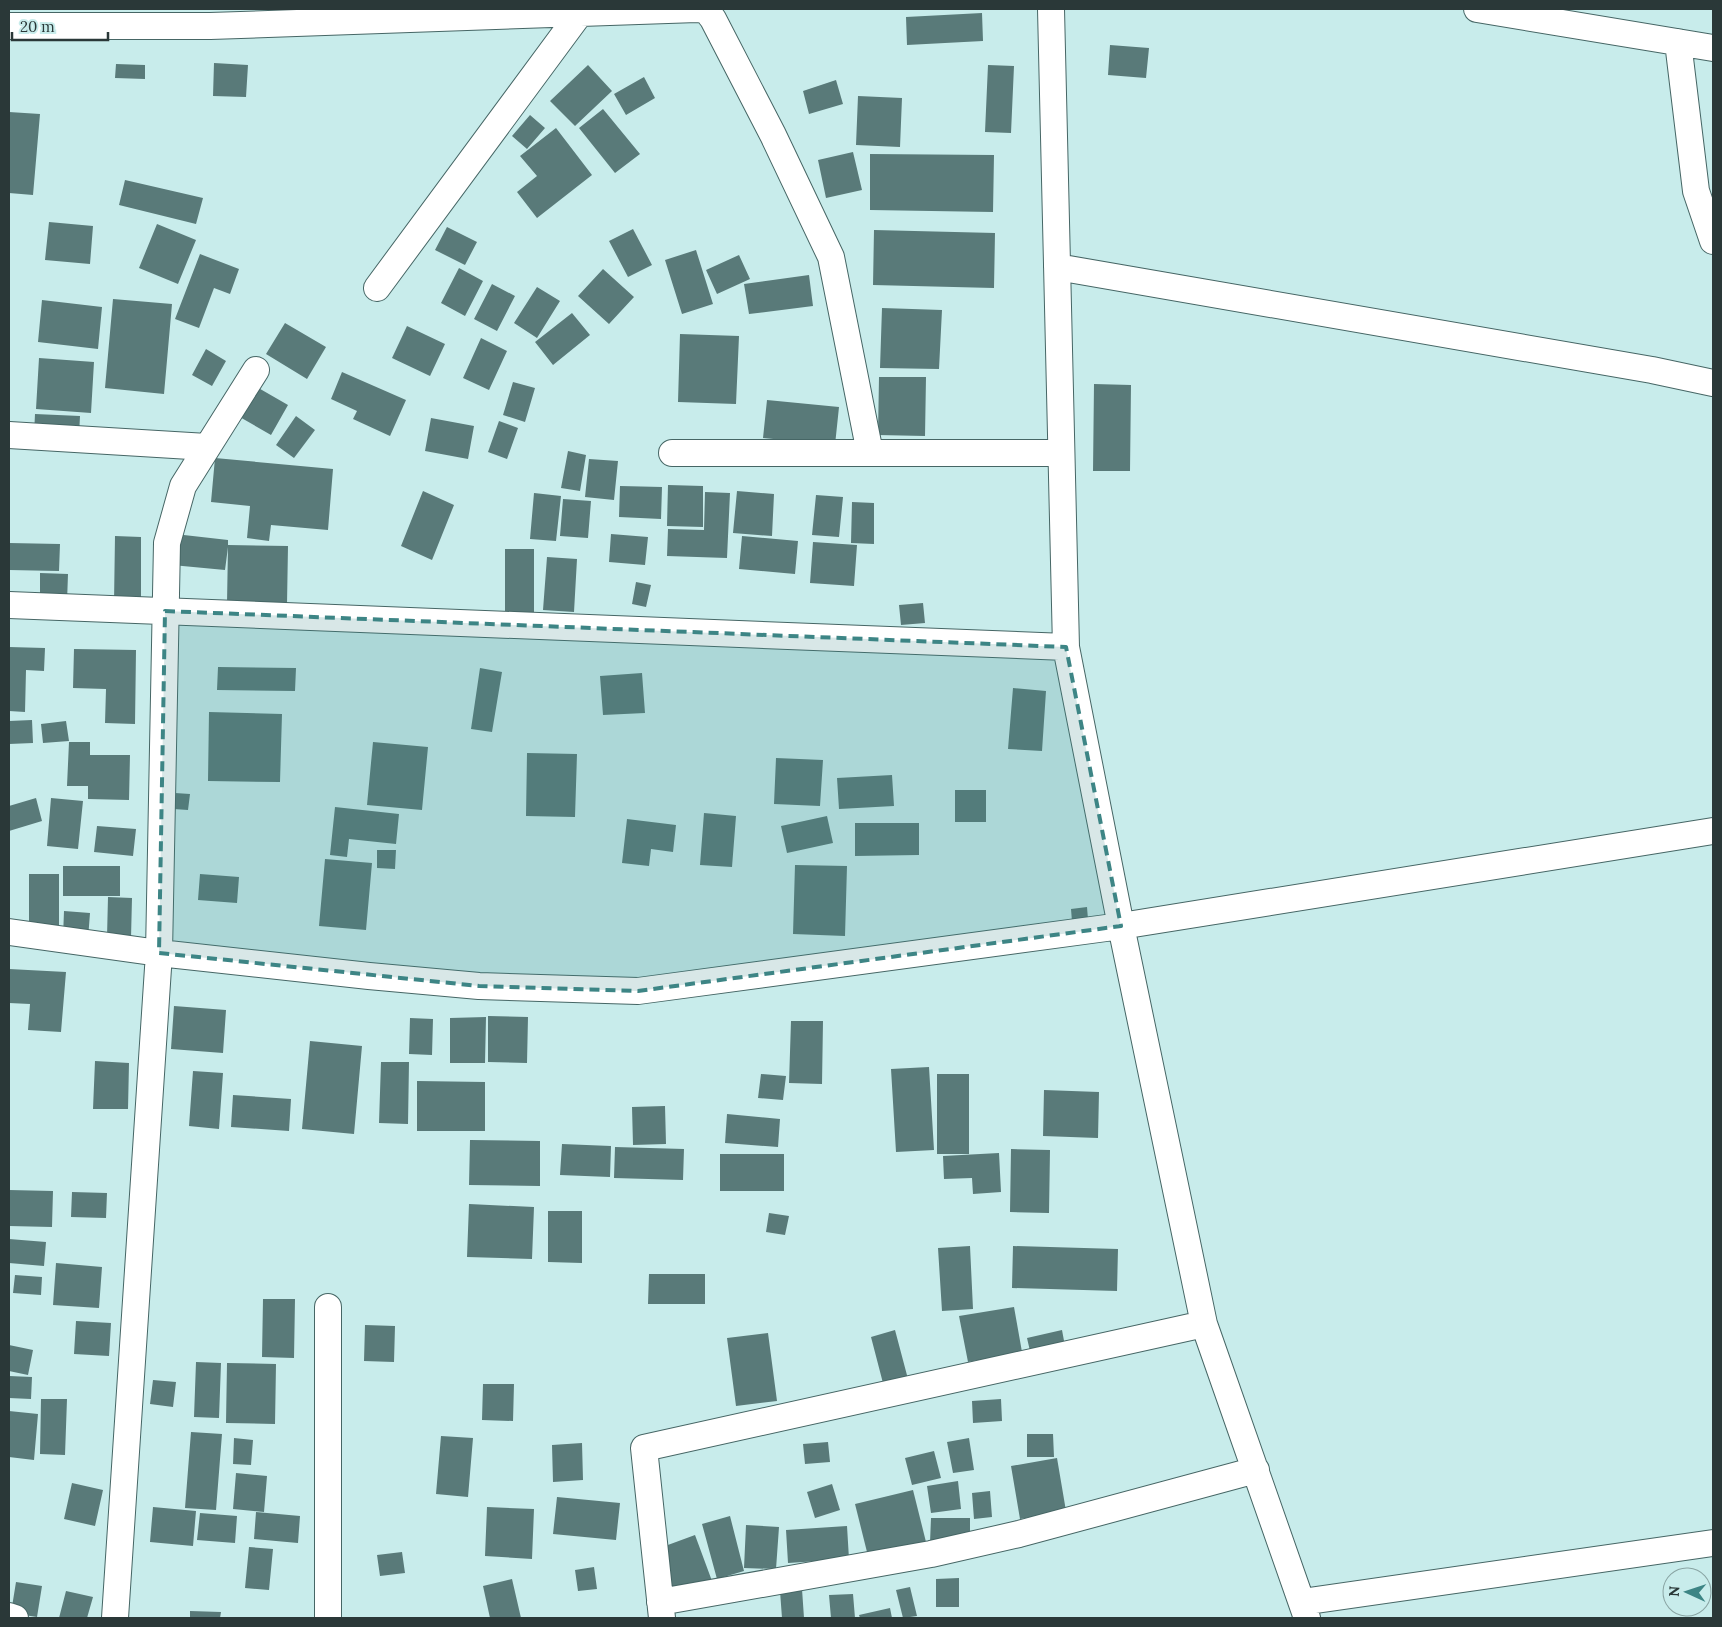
<svg xmlns="http://www.w3.org/2000/svg" width="1722" height="1627" viewBox="0 0 1722 1627" font-family="Lora,serif">
<style>
.building{fill:#597a79}
.lines{fill:none;stroke-linecap:round;stroke-linejoin:round}
.minor-casing{stroke:#466665;stroke-width:28}
.minor{stroke:#fff;stroke-width:26}
.marked{fill:#3d8585;fill-opacity:0.2;stroke:#3d8585;stroke-width:4;stroke-dasharray:10 6;stroke-linejoin:round}
</style>
<rect width="100%" height="100%" fill="#c8eceb"/>
<path class="building" d="M982,13L983,41L907,45L906,17Z
M1110,45L1149,48L1146,78L1108,75Z
M214,63L248,65L246,97L213,96Z
M116,64L145,65V79L115,78Z
M588,65L612,91L575,126L550,101Z
M988,65L1014,66L1011,133L985,132Z
M644,77L655,98L626,115L614,94Z
M836,80L843,104L809,114L803,91Z
M858,96L902,98L900,147L856,145Z
M603,109L640,154L615,173L579,128Z
M9,112L40,114L33,195L9,193Z
M530,115L545,128L527,149L512,136Z
M556,128L592,175L537,218L517,192L537,176L520,156Z
M853,152L862,190L826,198L818,160Z
M870,154L994,155L993,212L870,210Z
M125,180L203,198L196,224L119,205Z
M49,222L93,226L90,264L45,260Z
M157,224L196,240L178,284L139,268Z
M447,227L477,242L465,265L435,250Z
M633,229L652,265L628,277L609,241Z
M874,230L995,233L994,288L873,285Z
M696,250L713,304L682,314L665,260Z
M200,254L239,269L230,294L214,288L199,328L175,319Z
M739,255L750,279L717,294L706,270Z
M459,268L483,281L465,316L441,303Z
M603,269L634,297L609,324L578,296Z
M809,275L813,306L749,314L744,284Z
M492,284L515,296L497,331L474,319Z
M537,287L560,301L537,338L514,323Z
M113,299L172,304L164,394L105,388Z
M42,300L102,307L98,349L38,342Z
M882,308L942,310L939,369L880,368Z
M572,313L590,335L553,365L535,342Z
M285,323L326,347L307,379L266,354Z
M407,326L445,344L430,376L392,358Z
M680,334L739,336L736,404L678,402Z
M481,338L507,351L489,390L463,378Z
M206,349L226,361L212,386L192,375Z
M39,358L94,362L91,413L36,409Z
M342,372L406,400L390,436L353,419L357,411L331,399Z
M879,377H926L925,436L878,435Z
M513,382L535,388L525,422L503,415Z
M1094,384L1131,385L1130,471H1093Z
M255,386L288,405L271,435L238,416Z
M767,400L839,407L835,445L763,438Z
M35,414L80,416L79,436L34,435Z
M296,416L315,430L294,458L276,445Z
M431,418L474,426L468,459L425,451Z
M499,421L518,428L507,459L488,452Z
M568,451L586,455L580,491L561,488Z
M215,458L333,469L328,530L271,525L269,541L247,538L250,506L211,502Z
M589,459L618,461L614,500L585,497Z
M668,485L703,486V527L667,526Z
M620,486L662,487L661,519L619,517Z
M423,491L454,505L432,560L401,546Z
M737,491L774,494L772,536L733,533Z
M705,492L730,493L727,558L667,556L668,529L704,530Z
M534,493L561,496L556,541L530,539Z
M816,495L843,497L839,537L812,535Z
M563,499L591,501L588,538L560,536Z
M852,502L874,503V544L851,543Z
M175,534L228,540V545L288,546L287,604L227,603L228,547L225,570L172,565Z
M611,534L648,537L645,565L609,562Z
M115,536L141,537V604L114,603Z
M742,536L798,541L795,574L739,569Z
M813,542L857,545L854,586L810,583Z
M9,543L60,544L59,571L9,570Z
M505,549H534V612H505Z
M547,557L577,559L574,612L543,610Z
M40,573L68,574L67,602H40Z
M636,582L651,585L646,607L632,604Z
M923,603L925,623L901,625L899,605Z
M9,647L45,648L44,671L26,670L25,712L9,711Z
M74,649L136,650L135,724L105,723L106,689L73,688Z
M218,667L296,668L295,691L217,690Z
M480,668L502,672L492,732L471,729Z
M642,673L645,713L603,715L600,676Z
M1013,688L1046,691L1042,751L1008,749Z
M209,712L282,714L280,782L208,781Z
M32,720L33,743L9,744V721Z
M66,721L69,741L43,743L41,724Z
M69,742H90V755H130L129,800L88,799V786H67Z
M373,742L428,747L422,810L367,805Z
M527,753L577,754L575,817L526,816Z
M776,758L823,760L820,806L774,804Z
M892,775L894,806L839,809L837,778Z
M955,790H986V822H955Z
M160,792L190,794L188,810L159,808Z
M36,798L42,821L9,831V806Z
M51,798L83,801L78,849L47,846Z
M335,807L399,814L396,844L349,839L347,857L330,855Z
M704,813L736,816L732,867L700,865Z
M827,816L833,843L787,853L781,826Z
M627,819L676,825L673,852L651,849L649,866L622,863Z
M855,823H919V855L855,856Z
M97,826L136,829L133,856L94,852Z
M377,850H396L395,869L377,868Z
M325,859L372,863L366,930L319,926Z
M795,865L847,866L845,936L793,934Z
M63,866H120V896H63Z
M29,874H59V936H29Z
M200,874L239,877L237,903L198,900Z
M108,897L132,898L131,938L107,937Z
M1087,907L1089,932L1073,934L1071,909Z
M64,911L90,913L88,939L63,937Z
M9,969L66,972L61,1032L28,1030L30,1004L9,1003Z
M174,1006L226,1010L223,1053L171,1049Z
M488,1016L528,1017L527,1063L488,1062Z
M486,1017L485,1063H450V1018Z
M410,1018L433,1019L432,1055L409,1054Z
M791,1021H823L822,1084L789,1083Z
M310,1041L362,1046L354,1134L302,1129Z
M95,1061L129,1063L128,1109H93Z
M381,1062H409L408,1124L379,1123Z
M929,1067L934,1150L896,1152L891,1069Z
M193,1071L223,1073L219,1129L189,1126Z
M761,1074L786,1076L783,1100L758,1098Z
M937,1074H969V1154H937Z
M417,1081L485,1082V1131H417Z
M1044,1090L1099,1092L1098,1138L1043,1136Z
M233,1095L291,1099L289,1131L231,1127Z
M665,1106L666,1144L633,1145L632,1107Z
M727,1114L780,1119L778,1147L725,1143Z
M470,1140L540,1141V1186L469,1185Z
M562,1144L611,1146L610,1177L560,1175Z
M615,1147L684,1149L683,1180L614,1178Z
M1011,1149L1050,1150L1049,1213L1010,1212Z
M999,1153L1001,1192L973,1194L972,1178L944,1179L943,1156Z
M720,1154H784V1191H720Z
M9,1190L53,1191L52,1227L9,1226Z
M72,1192L107,1193L106,1218L71,1217Z
M469,1204L534,1207L532,1259L467,1257Z
M548,1211H582V1263L548,1262Z
M769,1213L789,1216L785,1235L766,1232Z
M9,1239L46,1242L44,1266L9,1263Z
M970,1246L973,1309L942,1311L938,1248Z
M1013,1246L1118,1249L1117,1291L1012,1288Z
M56,1263L102,1267L99,1308L53,1305Z
M649,1274H705V1304H648Z
M15,1275L42,1277L41,1295L13,1293Z
M263,1299H295L294,1358L262,1357Z
M1014,1307L1022,1352L968,1362L959,1316Z
M76,1321L111,1323L109,1356L74,1354Z
M365,1325L395,1326L394,1362L364,1361Z
M895,1330L908,1379L884,1387L871,1337Z
M1062,1330L1067,1357L1033,1364L1027,1338Z
M768,1333L777,1401L736,1406L727,1338Z
M9,1345L33,1350L28,1375L9,1371Z
M196,1362L221,1363L219,1418L194,1417Z
M227,1363L276,1364L275,1424L226,1423Z
M9,1376L32,1377L31,1399L9,1398Z
M153,1380L176,1382L173,1407L150,1404Z
M483,1384H514L513,1421L482,1420Z
M41,1399H67L65,1455L40,1454Z
M1001,1399L1002,1421L973,1423L972,1401Z
M9,1411L38,1414L34,1460L9,1457Z
M191,1432L222,1434L216,1510L185,1508Z
M1027,1434H1053L1054,1457H1027Z
M441,1436L473,1438L468,1497L436,1494Z
M234,1438L253,1440L251,1465L233,1464Z
M969,1438L974,1470L953,1473L947,1442Z
M828,1442L830,1462L805,1464L803,1444Z
M582,1443L583,1480L553,1482L552,1445Z
M934,1451L941,1478L912,1485L905,1458Z
M1057,1458L1066,1511L1020,1519L1011,1466Z
M236,1473L267,1476L264,1512L233,1509Z
M958,1481L961,1509L931,1513L927,1486Z
M72,1483L103,1490L95,1526L64,1519Z
M832,1484L840,1510L815,1518L807,1492Z
M913,1490L927,1546L869,1560L855,1504Z
M990,1491L992,1517L974,1519L972,1493Z
M557,1497L620,1503L616,1540L553,1534Z
M153,1507L196,1511L193,1546L150,1542Z
M487,1507L534,1509L532,1559L485,1556Z
M256,1512L300,1516L298,1543L254,1539Z
M200,1513L237,1516L235,1543L197,1540Z
M730,1516L744,1571L717,1579L702,1524Z
M931,1518H970V1543H930Z
M746,1525L779,1527L776,1569L744,1568Z
M847,1526L849,1559L788,1563L786,1530Z
M695,1535L712,1581L674,1595L657,1549Z
M249,1547L273,1549L269,1590L245,1588Z
M402,1552L405,1573L380,1576L377,1555Z
M594,1567L597,1589L578,1591L575,1570Z
M959,1578V1607H936V1579Z
M512,1579L521,1618H490L483,1586Z
M16,1582L42,1586L37,1617L11,1613Z
M910,1587L917,1616L903,1618L896,1590Z
M802,1589L804,1618H782L780,1591Z
M66,1591L93,1597L87,1618H59Z
M853,1594L855,1618H831L829,1595Z
M890,1608L892,1618H860L859,1615Z
M190,1611L221,1612L220,1618H190Z"/>
<g class="lines">
<defs>
<path id="minor" d="M1051,9L1066,647L1121,926L1204,1324L1307,1618
M1477,9L1713,48
M9,26H210L697,9L706,10L713,19L773,135L831,257L870,453
M1678,42L1696,191L1713,241
M1057,267L1652,370L1713,383
M377,288L580,13
M9,435L207,447
M672,453H1061
M9,605L1066,647
M9,932L159,953L369,976L479,986L638,991L1121,926L1713,831
M660,1602L931,1554L1019,1534L1256,1470
M1302,1602L1713,1543
M9,1616L15,1618
M115,1618L159,953L167,543L183,486L256,370
M328,1618V1307
M662,1618L644,1448L1204,1324"/>
</defs>
<use href="#minor" class="minor-casing"/>
<use href="#minor" class="minor"/>
</g>
<path class="marked" d="M165,611L1066,647L1121,926L638,991L479,986L159,953Z"/>
<rect width="1722" height="1627" fill="none" stroke="#2a3838" stroke-width="20"/>
<g transform="translate(1687 1592) rotate(273)"><circle r="24" fill="#c8eceb" stroke="#89a4a3"/>
<path d="M0-4L9 19L0 12L-9 19Z" fill="#3d8585"/>
<text y="-8" font-size="14" font-weight="bold" text-anchor="middle" fill="#2a3838">N</text>
</g>
<path d="M12 32v8h96v-8" fill="none" stroke="#2a3838" stroke-width="2.5"/>
<text x="20" y="32" font-size="15" fill="#2a3838" stroke="#c8eceb" stroke-width="4" paint-order="stroke">20 m</text>
</svg>
